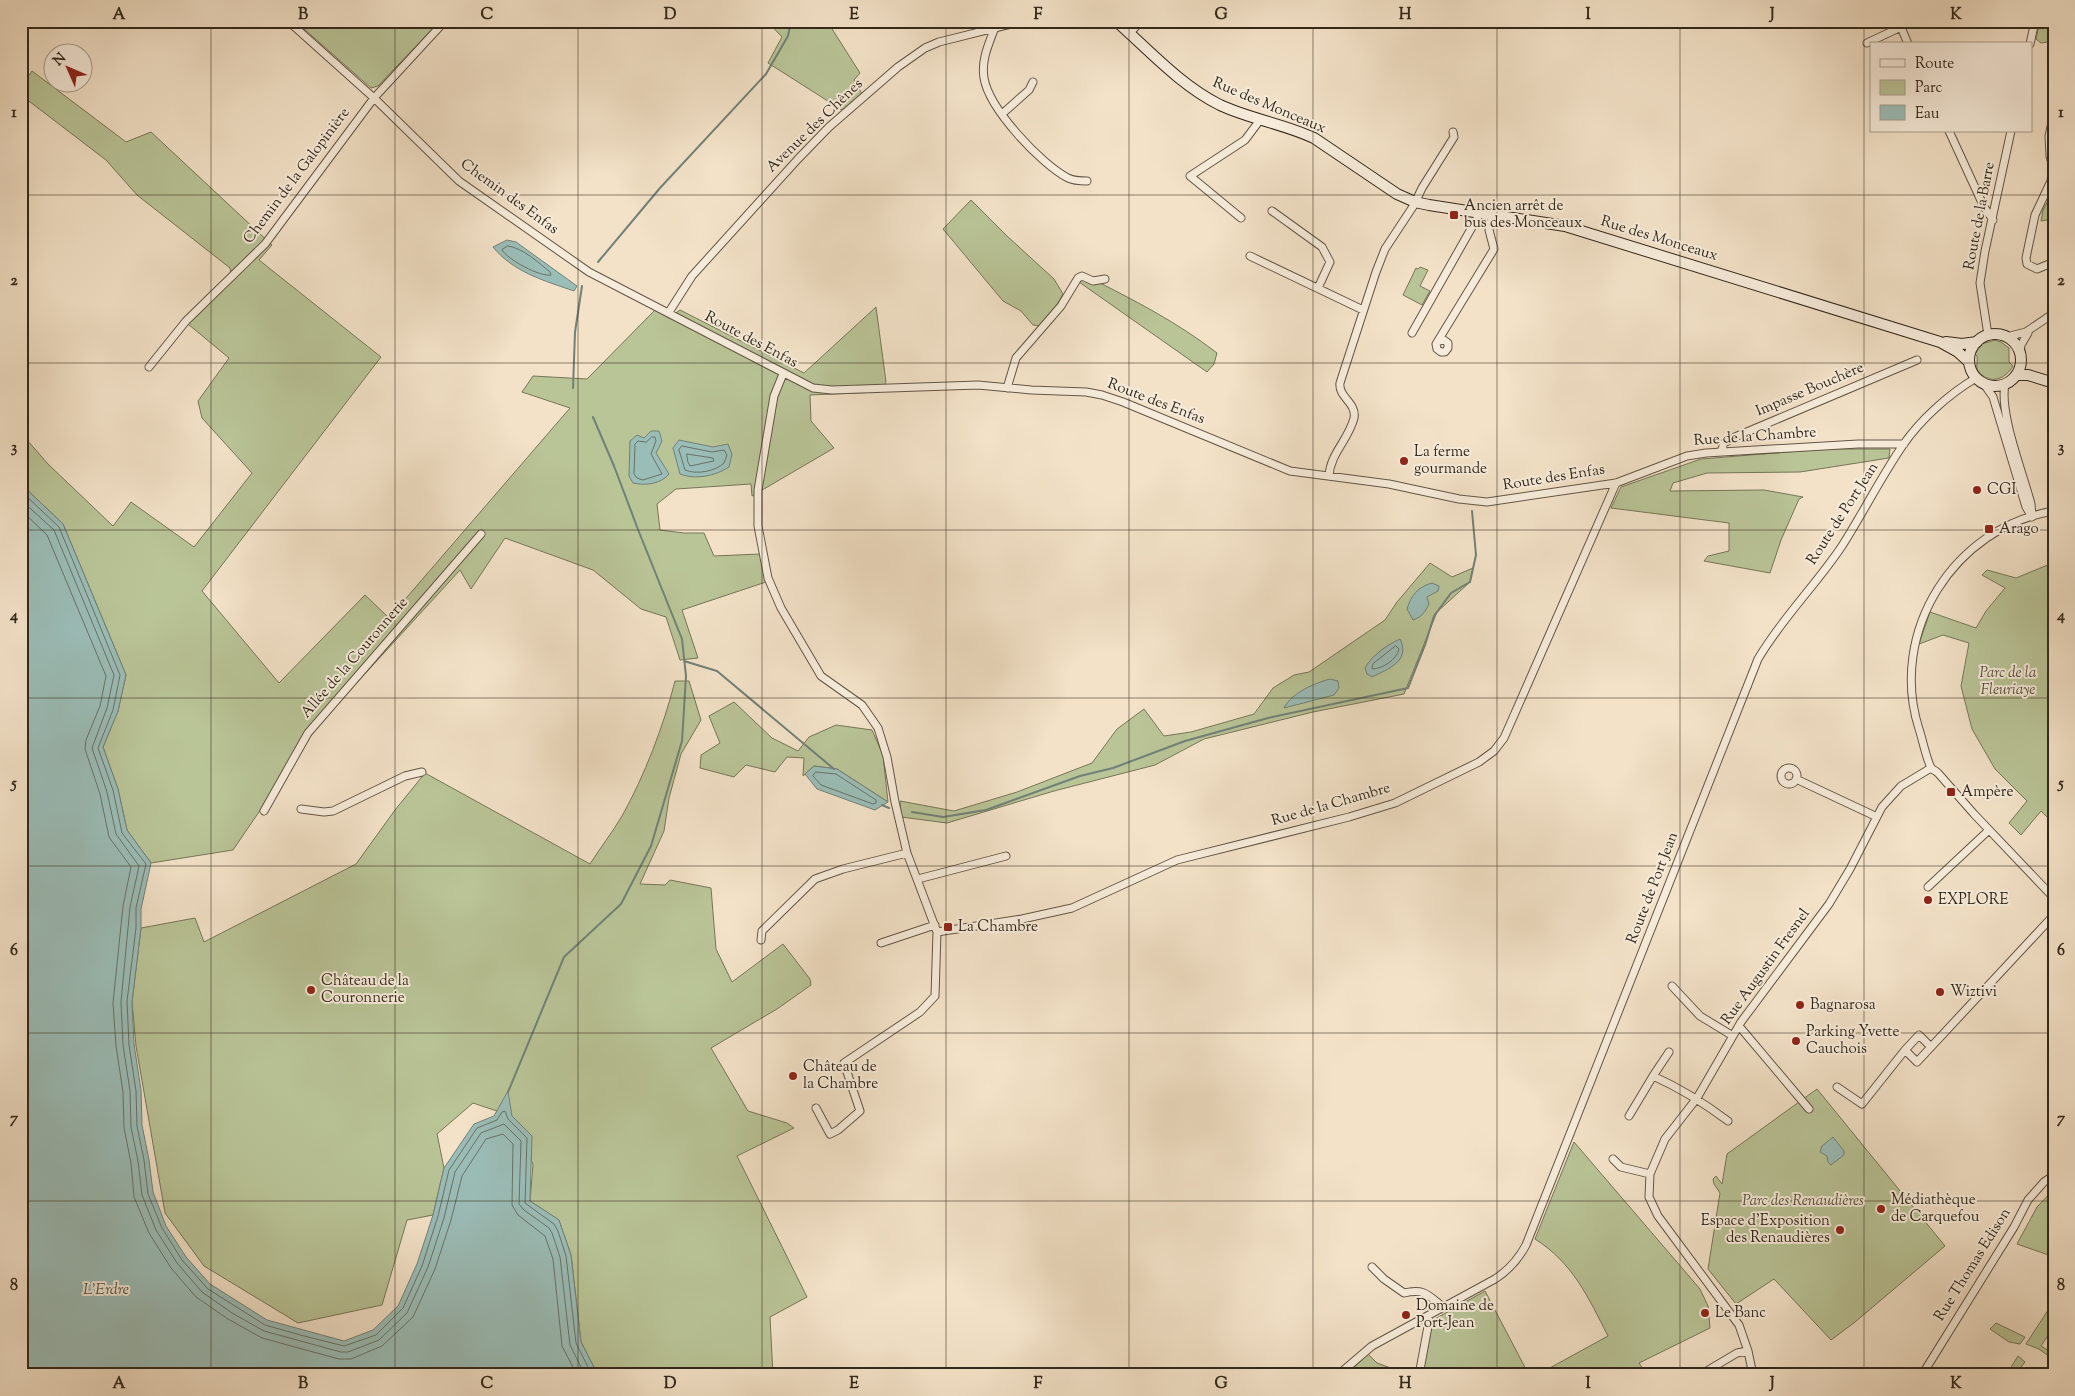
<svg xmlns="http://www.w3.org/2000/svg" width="2075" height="1396" viewBox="0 0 2075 1396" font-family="'Sorts Mill Goudy',serif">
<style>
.green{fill:#b9c497;stroke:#767658}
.water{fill:#9bbdb7;stroke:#718178}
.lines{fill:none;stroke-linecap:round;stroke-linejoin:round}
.shore{stroke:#677268;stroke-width:1}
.stream{stroke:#718178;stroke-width:2}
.minor-casing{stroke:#635646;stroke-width:9}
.secondary-casing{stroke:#33281a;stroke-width:12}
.minor{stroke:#f7ecdb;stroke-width:7}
.secondary{stroke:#f7ecdb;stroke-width:10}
.grid{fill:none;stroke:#33281a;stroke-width:1;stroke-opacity:0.55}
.poi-dot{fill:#8f2418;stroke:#f7ecdb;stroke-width:2}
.labels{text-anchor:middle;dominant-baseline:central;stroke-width:4;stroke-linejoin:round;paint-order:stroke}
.street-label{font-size:15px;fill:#33281a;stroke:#f7ecdb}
.poi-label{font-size:15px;fill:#33281a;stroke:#f7ecdb;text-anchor:start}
.park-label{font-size:15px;font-style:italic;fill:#544f39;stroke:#f7ecdb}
.water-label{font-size:16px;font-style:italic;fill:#525549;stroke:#f7ecdb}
.neatline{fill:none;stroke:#33281a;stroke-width:2}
.grid-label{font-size:16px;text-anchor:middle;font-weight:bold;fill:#33281a}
</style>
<rect width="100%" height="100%" fill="#f3e2c8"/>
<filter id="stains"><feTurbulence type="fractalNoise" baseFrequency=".004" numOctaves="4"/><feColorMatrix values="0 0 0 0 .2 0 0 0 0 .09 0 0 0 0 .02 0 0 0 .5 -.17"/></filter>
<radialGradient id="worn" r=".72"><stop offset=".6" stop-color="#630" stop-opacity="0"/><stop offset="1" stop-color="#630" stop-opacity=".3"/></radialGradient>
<path class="green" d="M295,21H440L378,86L371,88Z
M767,21H827L860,73L854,80L862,94L842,110L768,63L782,37Z
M2040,21H2054V41L2041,43L2036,39Z
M32,71L126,142L151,132L272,245L259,260L381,357L202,591L279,683L365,595L389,618L570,408L522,392L533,376L587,379L655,310L669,318L680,310L804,373L876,307L886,382L880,392L810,395L811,421L834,448L752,496L751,484L676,489L657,504L660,530L684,533H704L714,556L760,554L766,582L682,610L698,658L680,660L666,617L641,609L593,570L505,538L471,589L460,570L319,724L233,850L151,863L127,830L118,789L103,747L118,711L126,675L63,524L21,484V437L27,440L48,464L113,526L131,502L194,547L252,473L202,418L198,401L229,358L188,324L232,280L230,268L137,195L106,160L21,95V87Z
M2054,190V219L2041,221L2043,210Z
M971,200L1007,236L1054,279L1063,294L1055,308L1040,326L1033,325L1021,311L1003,301L943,229Z
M1420,267L1428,270L1420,286L1430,291L1422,305L1403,295L1416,268L1418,269Z
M1088,277C1132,299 1177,322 1217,353L1214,364L1207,372L1079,282Z
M1995,340L2001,342L2009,348V362L2013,366C2006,378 1993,384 1982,375C1979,373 1978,372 1977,369C1976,365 1978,360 1977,356L1975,354L1982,344Z
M1825,449H1890L1889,458L1800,472L1707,473L1673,483L1670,491L1764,490L1803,497L1799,499L1781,540L1770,573L1704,561L1708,556L1729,551V523L1611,508L1621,487L1701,459Z
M1430,563L1452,577L1473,568L1470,582L1437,612L1404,694L1313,712L1204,739L1155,765L1054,791L947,823L901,817L900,801L954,811L1017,792L1092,763L1117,729L1144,709L1164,736L1191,732L1254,714L1273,688L1294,675L1309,672L1385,620L1397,602Z
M2050,564H2054V824L2041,811L2021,835L2009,823L2027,801L1995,769L1972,729L1961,686L1969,643L1943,635L1919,644L1930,612L1976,628L1986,611L2005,588L1982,575L1987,570L2016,578Z
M675,681H689L701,720L681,754L669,798L664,831L640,884L665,885L670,880L711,888L716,949L732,982L783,944L810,979L811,985L777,1009L711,1048L748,1111L787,1123L794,1128L737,1156L807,1297L770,1317L773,1375H598L581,1342L571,1255L562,1229L559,1220L530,1201L533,1164L512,1116L473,1103L437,1134L444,1168L433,1215L407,1220L382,1305L298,1323L204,1266L165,1213L136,1046L132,1002L141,928L195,918L204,942L356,864L395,810L425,773L590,864C600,848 612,833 622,816C644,777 664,725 675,681Z
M734,702L772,738L798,751L809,737L836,725L872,730L883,755L888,802L837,769L814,766L803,776L804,758L787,757L775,772L746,765L734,777L700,768L701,755L720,743L709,716Z
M1817,1089L1945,1246L1855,1322L1831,1340L1774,1279L1736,1304L1708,1269L1720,1193L1714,1184L1713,1179L1716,1176L1722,1184L1727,1154Z
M1574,1142L1700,1289L1708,1306L1710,1328L1639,1363L1647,1375H1628L1622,1368L1609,1375H1537L1608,1336C1588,1297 1573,1263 1535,1239Z
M2054,1189V1257L2017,1244L2037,1207Z
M1485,1291L1529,1375H1422L1433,1320Z
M2054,1301V1326L2041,1346L2054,1354V1360L2039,1349L2026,1344Z
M1996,1323L2025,1337L2020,1344L2009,1342L1990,1329Z
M1368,1354L1377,1363L1410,1375H1346Z
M2018,1356L2025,1362L2015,1375H2006Z"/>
<path class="water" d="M507,240L516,242L577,286L574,291C545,281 513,272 493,247Z
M651,431H659L662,441L656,453L669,474C661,484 645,486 633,483L629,476L630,441L637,435L644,438Z
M679,440L713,447L728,444L732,454L729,467C715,476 696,480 680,474L673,448Z
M21,484L63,524L126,675L118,711L103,747L118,789L127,830L151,863L141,909V928L132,1002L134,1044L141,1090L142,1125L149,1160L153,1192L166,1226L186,1257L210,1284L267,1320L344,1341L373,1330L398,1306L417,1264L433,1215L444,1168L474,1124L494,1116L508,1091L512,1116L532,1136L530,1201L559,1220L562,1229L571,1255L581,1342L598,1375H21Z
M1432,583L1439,586L1438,591L1427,597L1429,604C1425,612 1422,617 1413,620L1407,609C1411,595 1418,587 1432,583Z
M1400,639C1411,661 1388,669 1372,677L1367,674L1365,668C1372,655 1387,645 1400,639Z
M1330,679L1338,681L1339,688L1334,695L1284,708C1291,693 1315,683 1330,679Z
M814,766L837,769L888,802L875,810L817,789L805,774Z
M1833,1137L1844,1151V1155L1831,1165L1828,1162L1827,1156L1820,1152L1822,1146Z"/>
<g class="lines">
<path class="shore" d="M508,246C523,248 539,263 550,272L551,275C540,277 508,260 502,250Z
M652,437H655L656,441L651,454L662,474L643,480L637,478L634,474L635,444L638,441L646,442Z
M682,446L712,452L724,450L727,455L724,463C716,471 697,475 685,470L679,450Z
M687,454L713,458L714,461L690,466L688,462Z
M21,491L59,527L120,675L113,710L98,748L113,790L122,833L146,864L136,908V928L127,1001L129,1045L136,1091L137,1126L144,1160L148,1194L162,1228L182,1260L208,1289L265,1325L304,1336L344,1346L376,1335L403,1308L422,1266L438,1216L449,1170L477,1128L497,1120L502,1112L505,1111L508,1119L527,1138L525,1203L554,1224L558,1231L566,1256L576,1343L592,1375
M21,500L54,530L114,675L107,708L92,748L107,792L116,834L139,866L130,907L121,1002L123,1045L130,1091L131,1127L138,1161L142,1195L156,1230L177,1263L202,1292L232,1313L264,1331L341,1352H348L379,1340L407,1313L428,1267L444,1218L455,1172L481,1133L504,1124L521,1141L519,1204L524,1210L549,1228L552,1233L560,1257L570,1345L585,1375
M21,510L47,535L106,676L100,706L86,740L85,749L100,794L109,837L131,867L123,906L113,1003L116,1046L123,1092L124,1128L131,1163L134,1197L149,1233L171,1268L196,1297L228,1319L262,1338L339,1359H351L382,1346L413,1317L435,1269L451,1220L462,1176L486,1139L503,1134L513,1144L512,1205L518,1215L545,1236L553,1259L562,1346L577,1375
M1396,646L1399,649C1397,659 1383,669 1372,669L1373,664Z
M816,772L836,774L876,800V803L873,804L821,785L813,776Z"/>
<path class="stream" d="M598,262L660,188L766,74L788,36L791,21
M573,388L575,332L582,286
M684,661L717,671L834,769
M882,805L889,808
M912,812L943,817L986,810L1080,776L1113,768L1185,741L1268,718L1408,688L1425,645L1434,616L1451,593L1470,582L1476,555L1472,511
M508,1092L564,957L621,904L651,846L682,741L686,676L682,639L639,532L614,466L593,417"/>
<defs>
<path id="minor" d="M288,21L374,98L459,181L589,272L813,388L832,390L978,385L1031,390L1086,392L1102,395L1123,402L1290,471L1389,484L1459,499L1487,502L1616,483L1687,456L1706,453L1858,444H1904
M995,27C989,44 981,59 984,78C989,109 1041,164 1068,178C1074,181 1081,181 1087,181
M1130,33L1141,21
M1867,43L1901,27L1908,44
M2030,44L2035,21
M2054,113L2049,136L2050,156L2053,167L2051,181L2035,215L2026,258L2027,264L2037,269L2054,262
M1002,114L1029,90L1033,82
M1949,131L1984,207L1993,220
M1272,211L1322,247L1330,262L1318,288
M1241,218L1190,176L1245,140L1260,120
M1250,256L1363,310
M669,312L692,276L798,159L829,127L898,67L925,48L939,42L1023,21
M1412,333L1480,213
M1988,335L1980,283L1985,251L2011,131
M2006,337L2026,332L2054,313
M1439,341L1444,340L1448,343V348L1445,352H1441L1437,349L1436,344L1494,249L1489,230L1492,214
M2020,353L2021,345L2028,333
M149,367L186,321L265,244L374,98L445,21
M783,374L774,396L758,490V526L768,578L781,608L821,676L862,705L878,728L887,757L895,802L907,853L937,932L935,996L920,1012L844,1063L860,1111L838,1130L830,1134L816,1108
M1984,384L1993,397L2026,507L2032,517
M2005,384C1999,413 2023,473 2031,504L2032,516
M1007,388L1016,358L1061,306L1078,278L1082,276L1093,281L1105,279
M1721,452L1724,443L1735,437L1917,360
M1329,476C1330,454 1349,439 1354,418C1357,403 1338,397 1340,383L1376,272L1385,249L1414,205L1422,188L1454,137L1453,132
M2054,511C1954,527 1888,632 1919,729C1922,737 1927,763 1932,769C1934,770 1936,771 1938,773L1974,814L2054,898
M1781 776a8 8 0 1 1 16 0a8 8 0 1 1-16 0Z
M1796,779L1875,816
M301,809L324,812L333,811L405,776L422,772
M264,811L308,733L481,534
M918,879L1006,856
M1928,887L1989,830
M937,932L1022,919L1072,908L1177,860L1349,817L1395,803L1479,762L1494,751L1504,738L1616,483
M761,940L762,931L815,879L843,869L907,853
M881,943L935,925
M1672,986L1700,1016L1733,1036
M1739,1026L1809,1109
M1905,1050L1919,1035L1931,1047
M1653,1076L1669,1052
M1837,1087L1862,1104L1905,1050L1917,1062L2054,915
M1629,1116L1653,1076C1680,1088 1704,1103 1728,1121
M1613,1159L1621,1167L1650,1174
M1372,1267L1384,1279L1404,1293C1424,1288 1428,1295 1443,1307
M1338,1375L1372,1346L1495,1279C1509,1270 1518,1260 1526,1245L1758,659C1782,618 1816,585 1842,546C1863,513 1881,477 1903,445C1921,419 1949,394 1976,378
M1419,1375L1429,1321L1428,1316
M1700,1375L1737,1353L1748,1351
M1753,1375L1748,1351L1739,1325L1658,1216L1649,1197L1650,1174L1665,1139L1697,1098L1741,1022L1829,904L1850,869L1882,807L1901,786L1931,768
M1922,1375L2014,1227L2028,1200L2044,1182L2054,1175"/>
<path id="secondary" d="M1116,21C1149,50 1180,85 1220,105C1250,119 1284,124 1314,138L1397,194L1415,202L1429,205L1565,226L1940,342L1958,352L1969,362
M1969 360a26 26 0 1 1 52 0a26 26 0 1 1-52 0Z
M1946,342L1962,344L1977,342
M2016,375H2028L2054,383"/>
</defs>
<use href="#minor" class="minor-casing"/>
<use href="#secondary" class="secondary-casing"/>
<use href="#minor" class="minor"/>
<use href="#secondary" class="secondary"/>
</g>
<path class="grid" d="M211,21V1375M395,21V1375M578,21V1375M762,21V1375M946,21V1375M1129,21V1375M1313,21V1375M1497,21V1375M1680,21V1375M1864,21V1375M21,195H2054M21,363H2054M21,530H2054M21,698H2054M21,866H2054M21,1033H2054M21,1201H2054"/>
<g class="poi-dot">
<rect x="1449" y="210" width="10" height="10" rx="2.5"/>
<circle cx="1404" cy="461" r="5"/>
<circle cx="1977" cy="490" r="5"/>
<rect x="1984" y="524" width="10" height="10" rx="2.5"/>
<rect x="1946" y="787" width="10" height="10" rx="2.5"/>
<circle cx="1928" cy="900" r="5"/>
<rect x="943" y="922" width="10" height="10" rx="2.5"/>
<circle cx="311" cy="990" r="5"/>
<circle cx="1940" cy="992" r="5"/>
<circle cx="1800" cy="1005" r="5"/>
<circle cx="1796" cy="1041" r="5"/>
<circle cx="793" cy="1076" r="5"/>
<circle cx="1881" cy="1209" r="5"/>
<circle cx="1840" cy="1230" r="5"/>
<circle cx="1705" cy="1313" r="5"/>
<circle cx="1406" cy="1315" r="5"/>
</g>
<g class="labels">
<g class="street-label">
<text transform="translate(1269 106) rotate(23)">Rue des Monceaux</text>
<text transform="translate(815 126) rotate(-44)">Avenue des Chênes</text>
<text transform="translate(297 176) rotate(-53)">Chemin de la Galopinière</text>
<text transform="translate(509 197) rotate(36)">Chemin des Enfas</text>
<text transform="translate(1980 216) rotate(-79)">Route de la Barre</text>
<text transform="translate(1659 239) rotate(17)">Rue des Monceaux</text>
<text transform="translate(751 340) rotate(28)">Route des Enfas</text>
<text transform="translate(1810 390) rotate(-23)">Impasse Bouchère</text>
<text transform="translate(1156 402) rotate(21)">Route des Enfas</text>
<text transform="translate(1755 437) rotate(-4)">Rue de la Chambre</text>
<text transform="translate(1554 478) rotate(-9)">Route des Enfas</text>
<text transform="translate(1843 514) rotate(-57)">Route de Port Jean</text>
<text transform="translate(355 658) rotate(-49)">Allée de la Couronnerie</text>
<text transform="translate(1331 805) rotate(-16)">Rue de la Chambre</text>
<text transform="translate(1653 888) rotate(-69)">Route de Port Jean</text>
<text transform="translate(1766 967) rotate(-54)">Rue Augustin Fresnel</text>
<text transform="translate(1973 1265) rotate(-58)">Rue Thomas Edison</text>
</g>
<g class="poi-label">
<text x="1464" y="206">Ancien arrêt de<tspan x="1464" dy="17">bus des Monceaux</tspan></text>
<text x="1414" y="452">La ferme<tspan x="1414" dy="17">gourmande</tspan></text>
<text x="1987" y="490">CGI</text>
<text x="1999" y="529">Arago</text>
<text x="1961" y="792">Ampère</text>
<text x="1938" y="900">EXPLORE</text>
<text x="958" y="927">La Chambre</text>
<text x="321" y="981">Château de la<tspan x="321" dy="17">Couronnerie</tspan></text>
<text x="1950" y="992">Wiztivi</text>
<text x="1810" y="1005">Bagnarosa</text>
<text x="1806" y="1032">Parking Yvette<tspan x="1806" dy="17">Cauchois</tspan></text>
<text x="803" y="1067">Château de<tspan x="803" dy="17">la Chambre</tspan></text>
<text x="1891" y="1200">Médiathèque<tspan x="1891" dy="17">de Carquefou</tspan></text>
<text x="1830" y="1221" text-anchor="end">Espace d'Exposition<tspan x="1830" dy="17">des Renaudières</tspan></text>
<text x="1416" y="1306">Domaine de<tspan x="1416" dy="17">Port-Jean</tspan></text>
<text x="1715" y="1313">Le Banc</text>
</g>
<g class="park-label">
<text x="2008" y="673">Parc de la<tspan x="2008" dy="17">Fleuriaye</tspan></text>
<text x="1803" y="1201">Parc des Renaudières</text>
</g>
<g class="water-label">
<text x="106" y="1290">L'Erdre</text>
</g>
</g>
<rect width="2075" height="1396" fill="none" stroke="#f3e2c8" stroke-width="55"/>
<rect x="1870" y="42" width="162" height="90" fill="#f7ecdb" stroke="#a99e8e"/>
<rect x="1880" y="59" width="25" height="8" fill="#f7ecdb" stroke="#a99e8e"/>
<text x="1915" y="68" font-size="15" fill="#33281a">Route</text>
<rect x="1880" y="80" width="25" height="15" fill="#b9c497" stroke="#a99e8e"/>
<text x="1915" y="92" font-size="15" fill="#33281a">Parc</text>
<rect x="1880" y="105" width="25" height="15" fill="#9bbdb7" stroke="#a99e8e"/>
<text x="1915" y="118" font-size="15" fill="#33281a">Eau</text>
<g transform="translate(68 68) rotate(315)"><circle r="24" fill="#f7ecdb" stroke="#a99e8e"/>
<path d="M0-4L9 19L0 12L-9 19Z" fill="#8f2418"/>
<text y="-8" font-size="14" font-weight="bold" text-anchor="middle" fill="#33281a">N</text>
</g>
<rect x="28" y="28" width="2020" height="1340" class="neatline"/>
<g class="grid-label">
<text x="119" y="19">A</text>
<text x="303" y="19">B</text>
<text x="487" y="19">C</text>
<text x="670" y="19">D</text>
<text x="854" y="19">E</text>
<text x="1038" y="19">F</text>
<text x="1221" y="19">G</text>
<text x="1405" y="19">H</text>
<text x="1588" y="19">I</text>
<text x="1772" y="19">J</text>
<text x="1956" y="19">K</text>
<text x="14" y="117">1</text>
<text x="2061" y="117">1</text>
<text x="14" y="285">2</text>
<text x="2061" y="285">2</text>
<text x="14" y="452">3</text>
<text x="2061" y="452">3</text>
<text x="14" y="620">4</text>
<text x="2061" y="620">4</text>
<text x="14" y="788">5</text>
<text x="2061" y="788">5</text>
<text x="14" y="955">6</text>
<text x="2061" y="955">6</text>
<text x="14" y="1123">7</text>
<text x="2061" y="1123">7</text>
<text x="14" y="1290">8</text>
<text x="2061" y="1290">8</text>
<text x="119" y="1388">A</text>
<text x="303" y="1388">B</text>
<text x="487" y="1388">C</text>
<text x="670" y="1388">D</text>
<text x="854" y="1388">E</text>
<text x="1038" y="1388">F</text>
<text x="1221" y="1388">G</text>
<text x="1405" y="1388">H</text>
<text x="1588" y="1388">I</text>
<text x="1772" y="1388">J</text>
<text x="1956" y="1388">K</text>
</g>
<rect width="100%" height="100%" filter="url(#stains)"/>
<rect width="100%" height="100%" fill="url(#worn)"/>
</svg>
